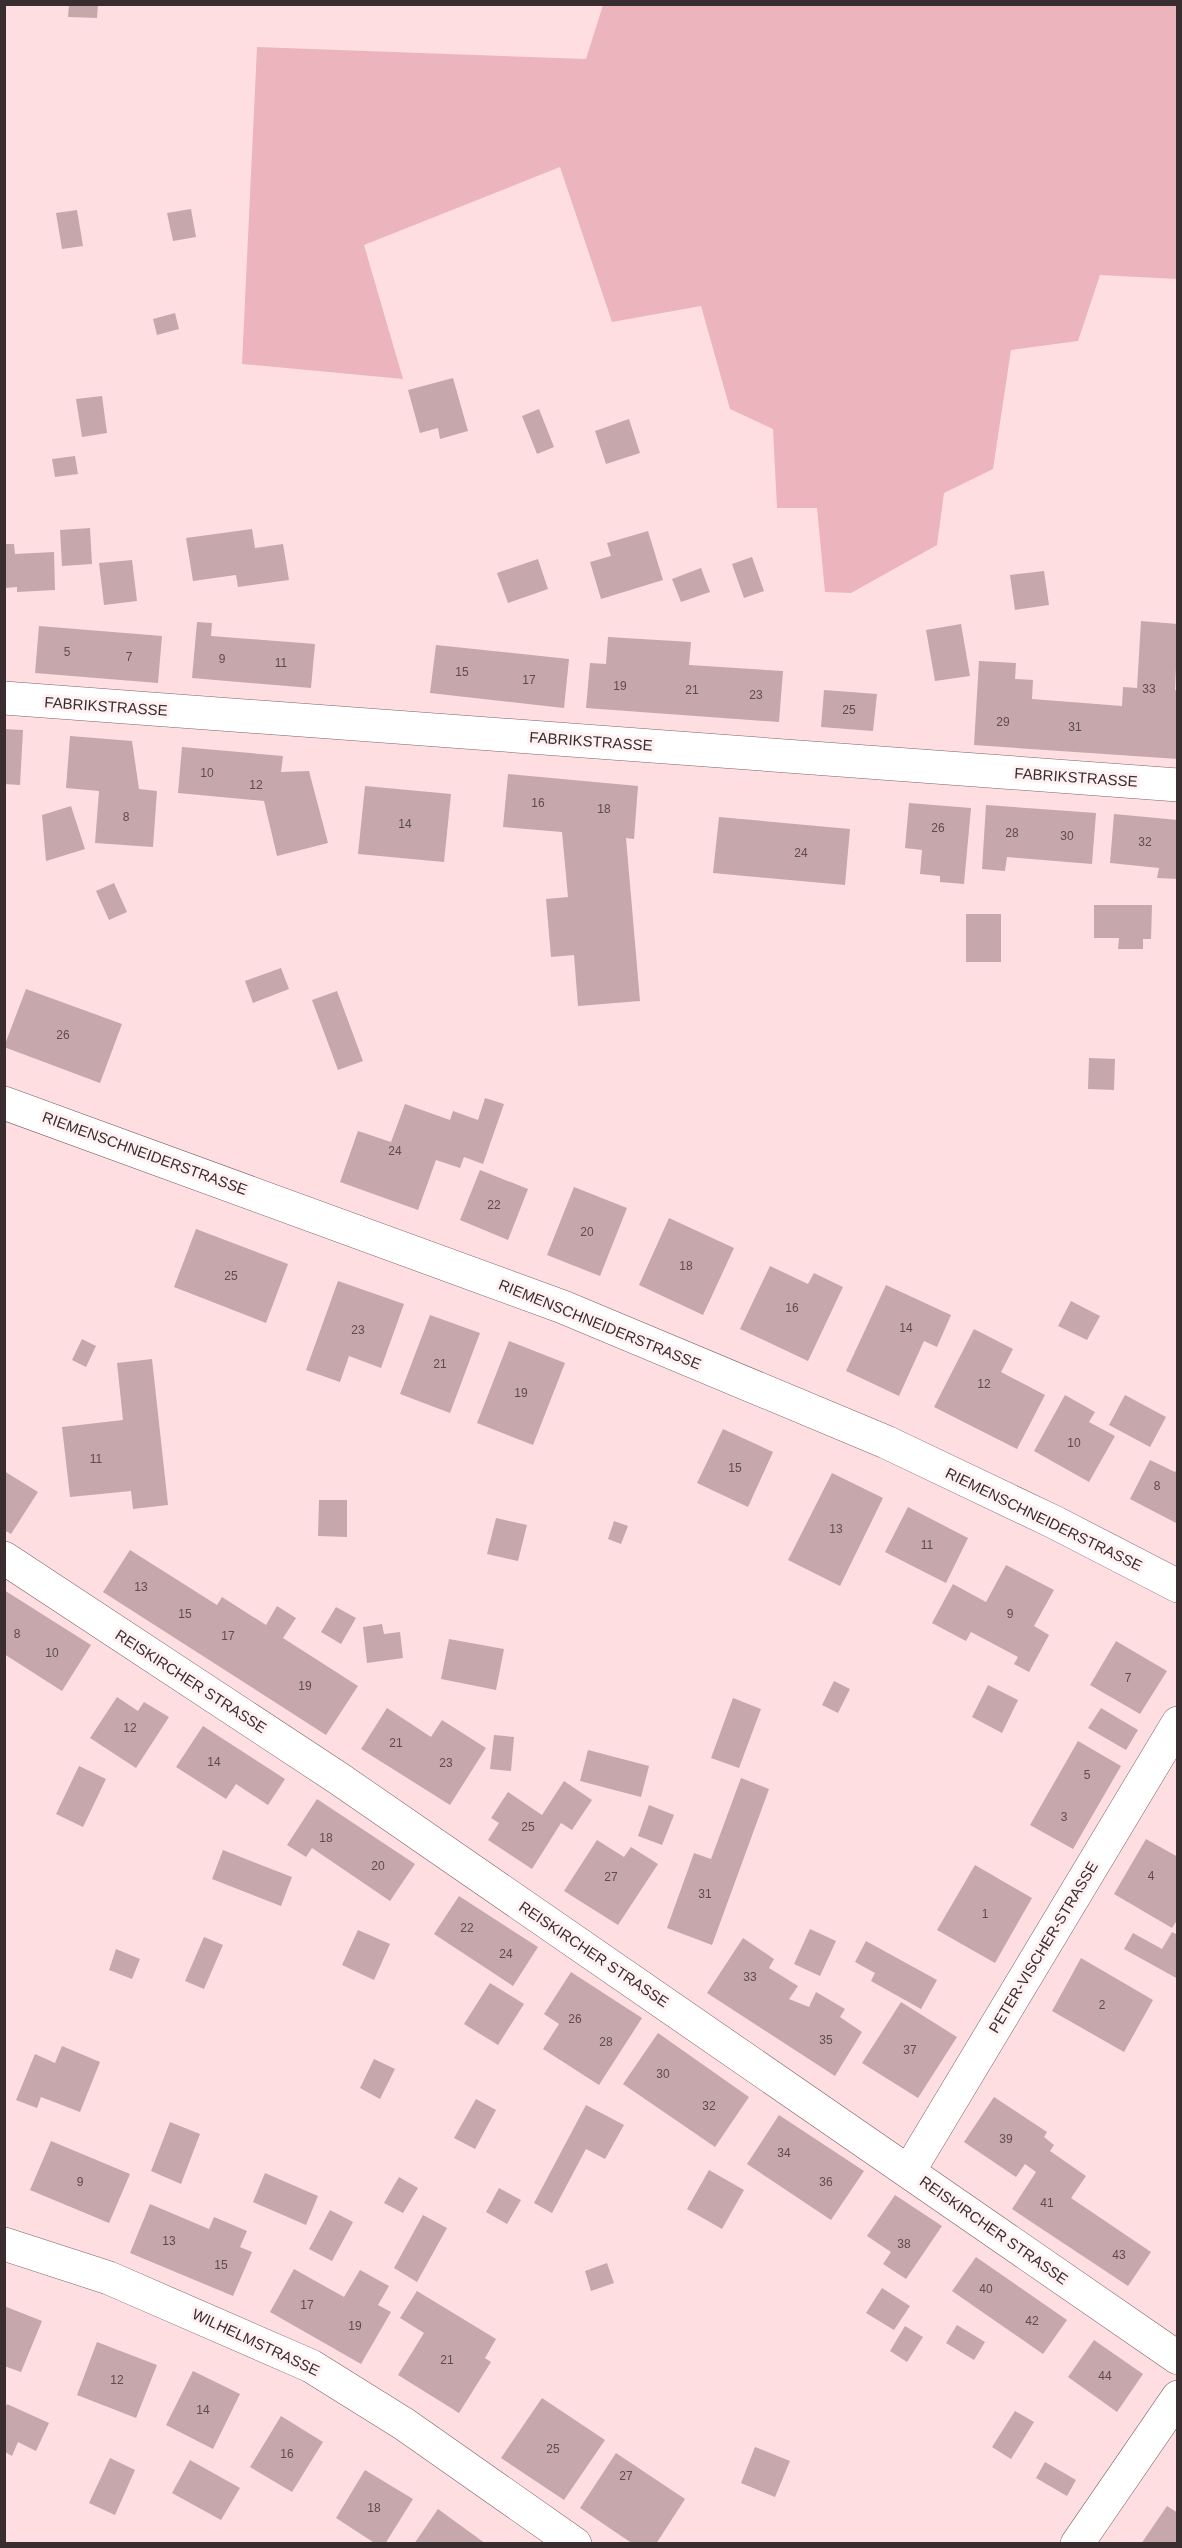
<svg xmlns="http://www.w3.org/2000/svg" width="1182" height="2548" viewBox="0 0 1182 2548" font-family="Arial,sans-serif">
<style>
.green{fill:#ecb5bd}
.building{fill:#c6a7ab}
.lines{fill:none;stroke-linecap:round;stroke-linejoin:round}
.minor-casing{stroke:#7e6265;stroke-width:34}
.minor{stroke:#fff;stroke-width:33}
.labels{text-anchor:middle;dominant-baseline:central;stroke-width:6;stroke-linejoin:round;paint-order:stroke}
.number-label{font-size:12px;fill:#5d4c4e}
.street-label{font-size:15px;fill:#3a2d2f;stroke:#fff1f2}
</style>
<rect width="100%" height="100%" fill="#ffdee2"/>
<path class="green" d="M603,5H1177V279L1100,275L1078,341L1011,350L993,469L944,493L937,545L851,593L825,592L817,508H777L773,429L730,409L701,306L612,322L560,167L364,245L403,379L242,364L257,47L586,59Z"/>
<path class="building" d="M69,4H98L97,18L68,17Z
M191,209L196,237L173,241L167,213Z
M77,210L83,246L62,249L56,213Z
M175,313L179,329L157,335L153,319Z
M453,378L468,431L440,439L438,428L420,433L408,390Z
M102,396L107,433L82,437L76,399Z
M539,409L554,447L537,454L522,416Z
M629,419L640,453L606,464L595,431Z
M75,456L78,474L55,477L52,459Z
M90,528L92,564L62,566L60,530Z
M252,529L255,548L283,544L289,580L238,587L236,575L193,581L186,538Z
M648,531L663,580L601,599L590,562L611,556L607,543Z
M4,544H14L15,554L54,552L55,590L17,592V587L4,588Z
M752,557L764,591L744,598L732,564Z
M538,559L548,589L508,603L497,573Z
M132,560L137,601L104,605L99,563Z
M701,568L710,592L681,602L672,579Z
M1044,571L1049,605L1015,610L1010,575Z
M1141,621L1178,624L1175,690L1178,691V759L974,745L979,661L1016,663L1015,679L1033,680L1032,699L1122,706L1123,687L1137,688Z
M197,622L212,623L211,636L315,644L311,688L192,678Z
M961,624L970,676L935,681L926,630Z
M39,626L162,636L158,683L35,673Z
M608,637L691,642L689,665L783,671L779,722L586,708L590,663L606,664Z
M436,645L569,659L564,708L430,693Z
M824,690L877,694L873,731L821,727Z
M4,729L23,730L20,785L4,784Z
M70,736L132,741L139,789L157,791L153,847L95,843L99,791L66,788Z
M182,747L283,756L281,772L309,771L328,843L277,856L264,801L178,793Z
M508,774L638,786L634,839L626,838L640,1001L578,1006L574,955L551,957L546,899L568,897L562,832L503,827Z
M365,786L451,794L444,862L358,854Z
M909,803L971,808L964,884L940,882V876L920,874L922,850L905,848Z
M986,805L1096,813L1092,864L1007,857L1005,871L982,869Z
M71,806L85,849L46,861L42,815Z
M1114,814L1178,820V879L1157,878L1159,868L1110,863Z
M719,817L850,829L845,885L713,873Z
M114,883L127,912L109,920L96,891Z
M1094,905H1152L1151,939H1143V949H1118L1119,938H1094Z
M966,914H1001V962H966Z
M281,968L289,989L253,1003L245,981Z
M26,989L122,1024L100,1083L4,1047Z
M337,991L363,1061L338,1070L312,1000Z
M1089,1058L1115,1059L1114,1090L1088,1089Z
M485,1098L504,1104L483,1164L464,1157L460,1168L436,1160L418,1210L340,1182L358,1131L391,1142L405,1104L450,1120L453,1111L478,1120Z
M480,1170L528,1189L508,1240L460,1220Z
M574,1187L627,1208L600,1276L547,1255Z
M669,1218L734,1248L703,1315L639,1285Z
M196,1229L288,1264L266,1323L174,1287Z
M770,1266L808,1284L814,1273L843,1287L808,1361L740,1329Z
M338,1281L404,1304L381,1368L349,1356L340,1382L306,1370Z
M886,1285L951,1315L937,1347L924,1341L899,1396L846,1371Z
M1071,1301L1100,1316L1087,1340L1058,1326Z
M430,1315L480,1333L450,1413L400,1394Z
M974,1329L1013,1349L1001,1372L1045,1395L1017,1449L934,1407Z
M82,1339L96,1346L86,1367L72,1360Z
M509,1341L565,1363L533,1445L477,1423Z
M152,1359L168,1505L133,1509L131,1491L70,1497L62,1427L123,1420L117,1363Z
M1065,1395L1095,1412L1089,1422L1115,1436L1089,1482L1034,1451Z
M1125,1395L1166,1417L1150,1447L1109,1425Z
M723,1429L773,1452L748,1507L697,1483Z
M1150,1460L1175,1472L1178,1468V1524L1130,1499Z
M4,1471L38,1492L11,1534L4,1530Z
M832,1473L883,1498L840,1586L788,1560Z
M319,1500H347V1537L318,1536Z
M908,1507L968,1538L946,1583L885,1552Z
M496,1518L527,1525L518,1561L487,1554Z
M614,1521L628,1526L621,1544L608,1539Z
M130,1550L217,1605L222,1597L266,1625L277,1606L296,1618L283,1638L358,1686L326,1735L103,1592Z
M1006,1565L1054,1590L1034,1626L1049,1635L1029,1672L1014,1664L1018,1657L971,1632L966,1641L932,1623L953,1584L986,1602Z
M4,1590L91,1645L62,1691L4,1654Z
M336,1607L356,1618L341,1644L321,1632Z
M382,1624L384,1634L400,1632L403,1658L367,1663L363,1627Z
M449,1639L504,1649L496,1690L441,1679Z
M1116,1641L1167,1671L1140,1714L1090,1685Z
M834,1681L850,1689L838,1713L822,1705Z
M988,1685L1018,1700L1002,1733L972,1717Z
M117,1697L138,1711L144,1702L169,1717L136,1768L90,1738Z
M733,1698L761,1709L739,1768L711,1758Z
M387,1708L431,1737L442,1720L486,1748L450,1805L361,1749Z
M1101,1708L1138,1730L1126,1750L1088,1728Z
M203,1726L285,1779L268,1805L236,1784L226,1799L176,1767Z
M494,1735L514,1737L511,1771L490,1769Z
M1078,1741L1121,1766L1073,1849L1030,1825Z
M588,1750L649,1766L641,1797L580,1781Z
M79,1766L106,1779L83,1827L56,1814Z
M741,1778L769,1789L712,1945L667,1928L694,1853L711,1859Z
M564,1781L592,1800L572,1830L561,1823L532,1869L488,1840L499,1823L491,1818L508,1792L542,1815Z
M317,1799L415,1864L390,1901L312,1848L306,1857L287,1845Z
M649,1805L674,1815L662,1845L638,1836Z
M1146,1839L1178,1857V1919L1172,1928L1114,1894Z
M597,1840L624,1857L631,1847L658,1864L618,1925L564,1891Z
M223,1850L292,1877L281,1906L212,1879Z
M975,1865L1032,1898L995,1963L937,1930Z
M459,1896L538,1947L513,1986L434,1934Z
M810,1929L836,1941L820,1976L794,1964Z
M358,1930L390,1944L374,1980L342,1965Z
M1172,1932L1178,1935V1979L1124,1949L1133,1933L1162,1949Z
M204,1937L223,1945L204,1989L185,1981Z
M743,1938L774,1959L769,1968L798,1986L789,1999L809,2007L816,1992L845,2009L840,2017L862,2032L835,2076L707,1993Z
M866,1941L937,1980L921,2009L871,1981L875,1973L855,1962Z
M116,1949L140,1959L132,1979L109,1970Z
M1081,1958L1153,2000L1124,2052L1052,2011Z
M571,1972L642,2018L599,2085L543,2049L559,2024L544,2014Z
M490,1983L524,2004L498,2045L464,2024Z
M901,2002L957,2037L918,2098L862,2063Z
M658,2033L749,2097L715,2147L623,2084Z
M62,2046L100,2062L80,2112L41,2097L37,2108L16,2100L35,2054L55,2063Z
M374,2059L395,2069L380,2099L360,2088Z
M994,2097L1047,2132L1044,2137L1054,2145L1050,2151L1086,2176L1071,2198L1151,2252L1128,2286L1012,2209L1036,2172L1025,2164L1016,2177L964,2142Z
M476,2099L496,2110L475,2149L454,2138Z
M586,2105L624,2125L605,2159L586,2149L552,2213L534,2203Z
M779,2115L864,2171L831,2220L747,2164Z
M170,2122L200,2134L181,2184L151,2171Z
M51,2141L130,2174L109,2223L30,2190Z
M709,2170L744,2190L722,2229L687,2209Z
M265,2173L318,2196L306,2225L253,2202Z
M399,2177L418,2188L403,2213L384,2203Z
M499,2188L521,2200L507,2224L486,2212Z
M895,2195L942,2226L906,2279L883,2264L891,2252L867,2236Z
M150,2204L209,2229L214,2217L247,2231L240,2247L252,2252L233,2296L130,2253Z
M330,2210L353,2222L332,2261L309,2249Z
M423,2215L447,2228L417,2282L394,2268Z
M976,2257L1067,2320L1043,2354L952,2291Z
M607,2263L614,2283L591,2291L585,2271Z
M294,2269L344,2297L360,2270L389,2286L378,2305L391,2312L361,2364L270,2312Z
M882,2288L910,2306L894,2330L866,2313Z
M417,2291L496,2339L485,2358L491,2362L459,2413L398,2375L424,2333L400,2318Z
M4,2306L42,2321L21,2372L4,2366Z
M957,2325L985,2342L974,2360L946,2343Z
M905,2326L923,2337L907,2362L890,2351Z
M1094,2340L1143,2374L1117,2412L1068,2377Z
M97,2342L157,2365L136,2418L77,2395Z
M193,2371L240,2394L213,2449L166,2425Z
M542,2398L605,2440L564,2500L501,2458Z
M7,2404L49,2423L36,2451L18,2442L12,2456L5,2452V2409Z
M1015,2411L1034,2422L1011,2459L992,2447Z
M281,2416L323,2442L292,2492L250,2467Z
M755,2447L790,2461L775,2497L741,2483Z
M616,2453L685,2499L656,2544H633L580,2508Z
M110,2458L135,2470L115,2515L89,2503Z
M190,2460L240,2488L221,2520L172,2493Z
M1045,2462L1076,2480L1067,2496L1036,2478Z
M365,2470L413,2499L385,2544H376L336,2518Z
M1167,2506L1178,2513V2544H1141Z
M438,2509L486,2544H414Z"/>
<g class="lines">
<defs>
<path id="minor" d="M4,698L1178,785
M4,1103L563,1307L886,1442L1054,1522L1178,1586
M4,1558L338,1778L1178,2358
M909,2171L1178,1723
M4,2244L109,2278L311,2366L404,2424L575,2544
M1077,2544L1178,2397"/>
</defs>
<use href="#minor" class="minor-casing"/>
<use href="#minor" class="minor"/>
</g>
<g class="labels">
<g class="number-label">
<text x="67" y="652">5</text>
<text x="129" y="657">7</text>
<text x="222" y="659">9</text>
<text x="281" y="663">11</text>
<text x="462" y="672">15</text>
<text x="529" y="680">17</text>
<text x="620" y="686">19</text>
<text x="1149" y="689">33</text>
<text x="692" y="690">21</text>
<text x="756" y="695">23</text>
<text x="849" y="710">25</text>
<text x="1003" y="722">29</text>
<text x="1075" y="727">31</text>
<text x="207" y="773">10</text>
<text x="256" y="785">12</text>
<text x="538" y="803">16</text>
<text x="604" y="809">18</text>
<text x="126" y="817">8</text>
<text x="405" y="824">14</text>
<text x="938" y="828">26</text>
<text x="1012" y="833">28</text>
<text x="1067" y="836">30</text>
<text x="1145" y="842">32</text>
<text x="801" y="853">24</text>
<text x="63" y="1035">26</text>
<text x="395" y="1151">24</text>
<text x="494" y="1205">22</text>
<text x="587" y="1232">20</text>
<text x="686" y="1266">18</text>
<text x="231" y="1276">25</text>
<text x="792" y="1308">16</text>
<text x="906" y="1328">14</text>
<text x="358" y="1330">23</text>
<text x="440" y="1364">21</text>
<text x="984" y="1384">12</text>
<text x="521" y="1393">19</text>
<text x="1074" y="1443">10</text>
<text x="96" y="1459">11</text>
<text x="735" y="1468">15</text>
<text x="1157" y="1486">8</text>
<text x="836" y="1529">13</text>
<text x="927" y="1545">11</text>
<text x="141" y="1587">13</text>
<text x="185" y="1614">15</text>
<text x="1010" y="1614">9</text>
<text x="17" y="1634">8</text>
<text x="228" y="1636">17</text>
<text x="52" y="1653">10</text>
<text x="1128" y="1678">7</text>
<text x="305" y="1686">19</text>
<text x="130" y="1728">12</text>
<text x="396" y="1743">21</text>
<text x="214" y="1762">14</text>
<text x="446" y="1763">23</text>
<text x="1087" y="1775">5</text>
<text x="1064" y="1817">3</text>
<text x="528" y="1827">25</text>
<text x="326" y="1838">18</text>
<text x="378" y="1866">20</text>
<text x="1151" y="1876">4</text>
<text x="611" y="1877">27</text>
<text x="705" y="1894">31</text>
<text x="985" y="1914">1</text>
<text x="467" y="1928">22</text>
<text x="506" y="1954">24</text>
<text x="750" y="1977">33</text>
<text x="1102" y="2005">2</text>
<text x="575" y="2019">26</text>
<text x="826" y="2040">35</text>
<text x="606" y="2042">28</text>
<text x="910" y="2050">37</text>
<text x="663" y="2074">30</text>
<text x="709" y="2106">32</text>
<text x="1006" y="2139">39</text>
<text x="784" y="2153">34</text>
<text x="80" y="2182">9</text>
<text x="826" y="2182">36</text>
<text x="1047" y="2203">41</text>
<text x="169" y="2241">13</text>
<text x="904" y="2244">38</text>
<text x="1119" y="2255">43</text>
<text x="221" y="2265">15</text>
<text x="986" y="2289">40</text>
<text x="307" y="2305">17</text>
<text x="1032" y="2321">42</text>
<text x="355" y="2326">19</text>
<text x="447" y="2360">21</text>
<text x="1105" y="2376">44</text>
<text x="117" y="2380">12</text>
<text x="203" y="2410">14</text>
<text x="553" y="2449">25</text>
<text x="287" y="2454">16</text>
<text x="626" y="2476">27</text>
<text x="374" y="2508">18</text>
</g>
<g class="street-label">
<text transform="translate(106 706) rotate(4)">FABRIKSTRASSE</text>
<text transform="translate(591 741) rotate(4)">FABRIKSTRASSE</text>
<text transform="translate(1076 777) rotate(4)">FABRIKSTRASSE</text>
<text transform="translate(145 1153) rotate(20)">RIEMENSCHNEIDERSTRASSE</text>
<text transform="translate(600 1324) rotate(22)">RIEMENSCHNEIDERSTRASSE</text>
<text transform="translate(1044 1519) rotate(26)">RIEMENSCHNEIDERSTRASSE</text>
<text transform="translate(191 1681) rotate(33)">REISKIRCHER STRASSE</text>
<text transform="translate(1043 1947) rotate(-59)">PETER-VISCHER-STRASSE</text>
<text transform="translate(594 1954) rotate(34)">REISKIRCHER STRASSE</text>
<text transform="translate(994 2230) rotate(35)">REISKIRCHER STRASSE</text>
<text transform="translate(256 2342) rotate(25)">WILHELMSTRASSE</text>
</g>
</g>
<rect width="1182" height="2548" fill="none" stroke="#3a2d2f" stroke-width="12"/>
</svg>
